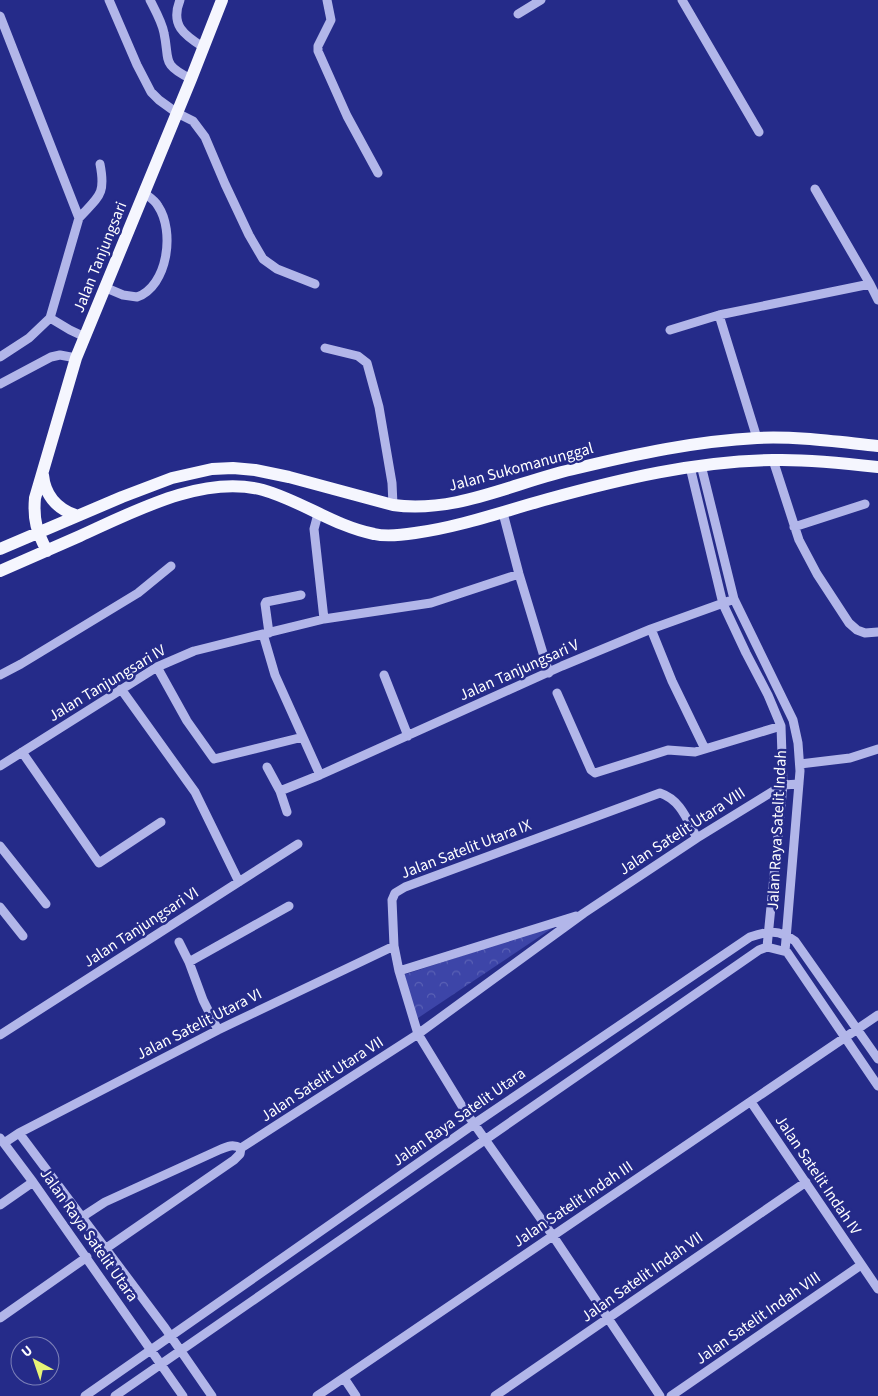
<svg xmlns="http://www.w3.org/2000/svg" width="878" height="1396" viewBox="0 0 878 1396" font-family="'Source Sans 3',sans-serif">
<style>
.forest{fill:url(#forest-crowns)}
.lines{fill:none;stroke-linecap:round;stroke-linejoin:round}
.minor{stroke:#b2b6e9;stroke-width:9}
.major{stroke:#f5f6fe;stroke-width:12}
.labels{text-anchor:middle;dominant-baseline:central;stroke-width:5;stroke-linejoin:round;paint-order:stroke}
.street-label{font-size:16px;fill:#fff;stroke:#252b89}
</style>
<defs>
<pattern id="forest-crowns" width="20" height="18" patternUnits="userSpaceOnUse" patternTransform="scale(1.25)"><rect width="20" height="18" fill="#3d45a8"/><path d="M2 6a3 3 0 1 1 6 0M12 15a3 3 0 1 1 6 0" fill="none" stroke="#5a61b5"/></pattern>
</defs>
<rect width="100%" height="100%" fill="#252b89"/>
<path class="forest" d="M557,925L415,1020L403,975Z"/>
<g class="lines">
<path class="minor" d="M109,0L137,65L151,92L159,100L177,113L193,121L205,137L225,184L249,235L263,259L277,269L315,284
M150,0C155,10 162,22 164,33C170,61 161,64 191,79
M180,0C170,25 184,35 203,47
M327,0L331,20L318,46V51L347,116L378,173
M682,0L759,132
M518,14L541,0
M0,16L79,218L50,318L29,338L0,357
M815,189L870,284L878,300
M79,218C99,196 106,195 100,164
M104,287L123,295L137,297C168,286 175,231 158,206C155,200 149,197 144,193
M719,315L757,438
M50,318L70,330L85,337
M670,330L719,315L870,284
M325,348L358,356L367,363L379,407L392,483L393,505
M0,384L51,357L60,355L76,358
M773,460L799,540L817,574L849,623L857,630L865,633L878,632
M701,465L734,599L793,720L798,743L800,771L785,951
M690,467L723,604L746,653L768,695L781,726L783,785L767,947
M503,513L519,574L549,673
M318,514L314,529L324,619
M794,527L865,504
M651,629L672,681L705,749
M269,633L265,604L266,602L301,595
M263,634L275,675L320,775
M157,667L187,721L214,759L303,737
M0,675L21,664L138,593L171,566
M384,675L408,736
M121,689L195,792L239,882
M557,693L591,770L595,773L668,750L695,752L781,726
M22,752L99,863L161,822
M800,764L850,758L878,749
M0,766L157,667L194,651L324,619L431,603L519,574
M267,767L280,791L287,812
M280,791L320,775L562,666L651,629L729,601
M0,846L46,904
M0,907L23,936
M179,942L189,962
M399,971L576,916
M218,1030L203,1000L189,962L289,906
M0,1035L298,844
M751,1102L878,1289
M19,1133L165,1328L212,1396
M0,1138L33,1182L183,1396
M4,1143L19,1133L218,1030L394,946
M0,1205L33,1182
M82,1217L105,1202L219,1150C228,1146 233,1144 241,1148
M105,1249L234,1160L240,1154L241,1148L418,1034L584,913L697,838L783,785L799,784
M0,1318L87,1257
M344,1378L356,1396
M85,1396L474,1124L750,937C767,931 779,929 795,941L878,1059
M115,1396L759,950L767,947L787,952L878,1086
M317,1396L878,1015
M495,1396L806,1182
M660,1396L553,1236L465,1111L418,1034L399,971L394,946L392,900L395,893L405,887L660,793C681,800 687,820 697,838
M671,1396L861,1265"/>
<path class="major" d="M43,475C45,495 56,508 75,515
M0,549L122,497L172,478L212,469L233,468L255,470L289,477L393,505C457,514 517,481 578,468C636,454 697,441 757,438C797,436 838,442 878,446
M47,551C37,532 33,520 35,498L76,358L191,79L222,0
M0,571C27,559 53,548 80,536C133,512 203,474 263,490C302,501 334,526 374,534C387,537 402,535 415,533C460,527 504,511 548,499C621,479 696,461 773,460C808,459 844,463 878,467"/>
</g>
<g class="labels">
<g class="street-label">
<text transform="translate(100 257) rotate(-68)">Jalan Tanjungsari</text>
<text transform="translate(521 467) rotate(-15)">Jalan Sukomanunggal</text>
<text transform="translate(519 670) rotate(-24)">Jalan Tanjungsari V</text>
<text transform="translate(107 683) rotate(-31)">Jalan Tanjungsari IV</text>
<text transform="translate(777 830) rotate(-87)">Jalan Raya Satelit Indah</text>
<text transform="translate(682 831) rotate(-33)">Jalan Satelit Utara VIII</text>
<text transform="translate(466 849) rotate(-21)">Jalan Satelit Utara IX</text>
<text transform="translate(141 927) rotate(-33)">Jalan Tanjungsari VI</text>
<text transform="translate(199 1024) rotate(-27)">Jalan Satelit Utara VI</text>
<text transform="translate(322 1079) rotate(-33)">Jalan Satelit Utara VII</text>
<text transform="translate(459 1117) rotate(-35)">Jalan Raya Satelit Utara</text>
<text transform="translate(818 1175) rotate(56)">Jalan Satelit Indah IV</text>
<text transform="translate(573 1204) rotate(-34)">Jalan Satelit Indah III</text>
<text transform="translate(89 1235) rotate(55)">Jalan Raya Satelit Utara</text>
<text transform="translate(642 1277) rotate(-35)">Jalan Satelit Indah VII</text>
<text transform="translate(758 1318) rotate(-35)">Jalan Satelit Indah VIII</text>
</g>
</g>
<g transform="translate(35 1361) rotate(320)"><circle r="24" fill="#252b89" stroke="#7c80b8"/>
<path d="M0-4L9 19L0 12L-9 19Z" fill="#e7f377"/>
<text y="-8" font-size="14" font-weight="bold" text-anchor="middle" fill="#ffffff">U</text>
</g>
</svg>
